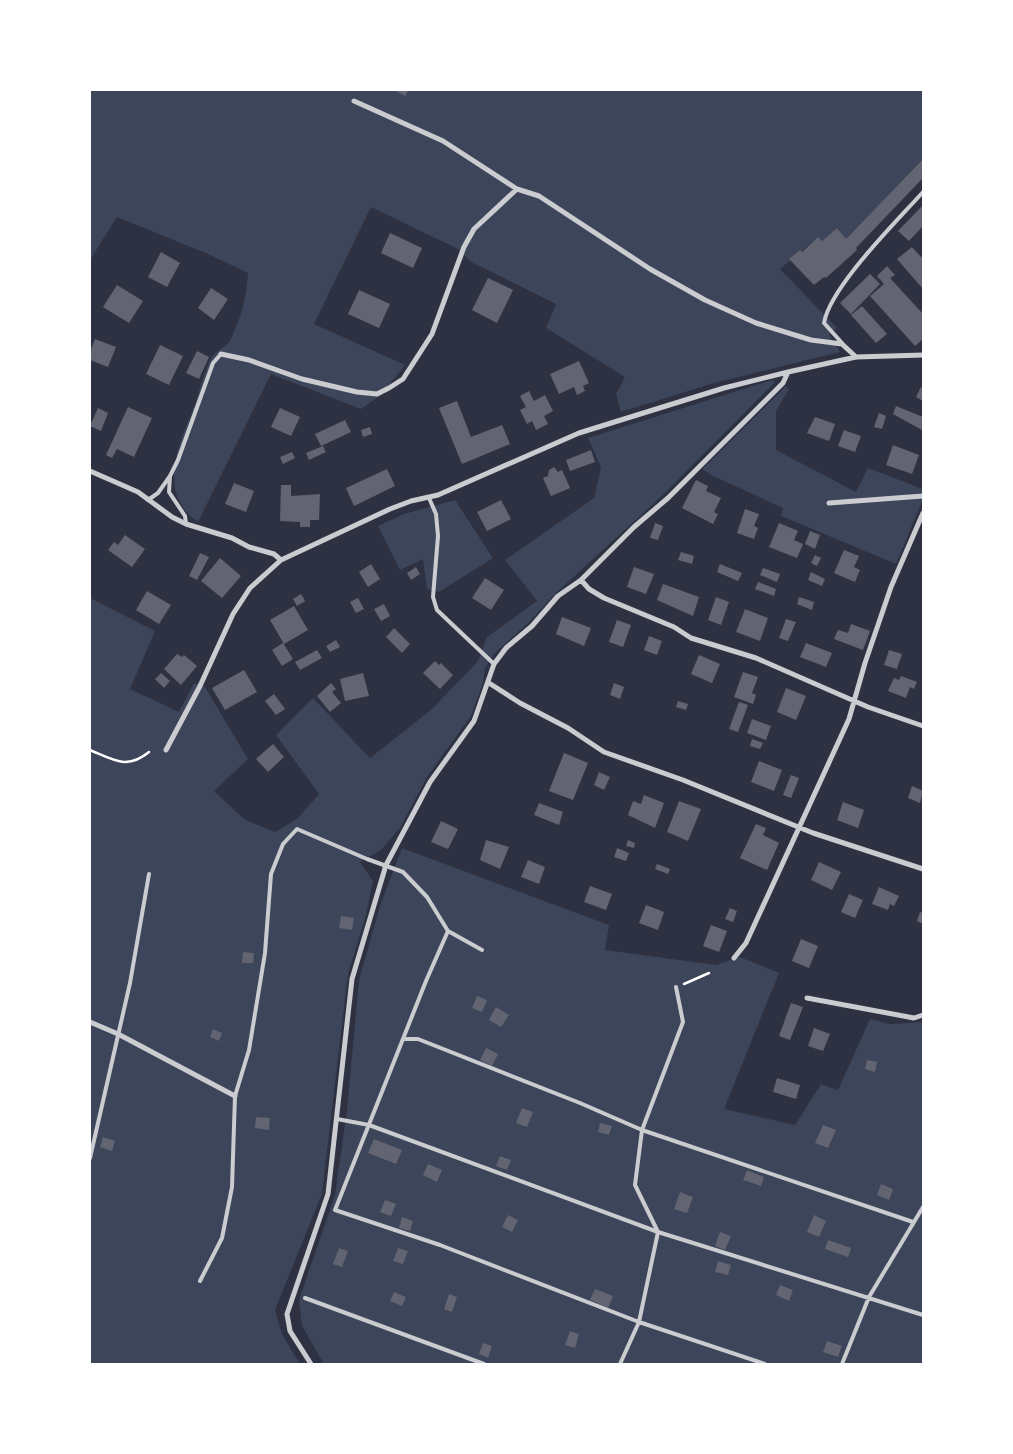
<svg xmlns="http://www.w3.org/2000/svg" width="1013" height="1454" viewBox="0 0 1013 1454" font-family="'Fira Sans',sans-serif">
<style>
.green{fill:#3c4559}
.building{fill:#626471}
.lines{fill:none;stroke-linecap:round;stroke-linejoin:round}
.path{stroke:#fff;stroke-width:2.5}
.service{stroke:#caccd0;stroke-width:4}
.minor{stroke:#caccd0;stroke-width:5}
</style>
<rect width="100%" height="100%" fill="#2d3142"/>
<path class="green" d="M90,90H923V159L846,239L837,228L822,241L818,237L780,269L837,328L829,335L840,352L714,383L621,412L616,394L625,377L546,328L556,304L471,262L458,249L371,207L314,324L405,365L381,395L361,409L271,374L198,522C155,492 180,442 195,404C200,389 204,371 212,357C217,350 227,347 231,339C242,314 246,300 248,273L208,254L117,217L90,260Z
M772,380L775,382L664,494L555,594L529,622L494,654L485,668L483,683L471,716L427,777L400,828L381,850L360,862L373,881L366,915L348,974L322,1194L275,1310L282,1334L300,1364H90V598L155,631L130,689L179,712L194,683L205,687L248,759L214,791L244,819L275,832L297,819L319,794L276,735L313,698L370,758L432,709L478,661L487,637L537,601L505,560L594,498L601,467L588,438Z
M786,386L789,389L776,411V450L856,492L868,468L923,489V499L896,564L781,516L783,508L713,476L702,469Z
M455,500L493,558L439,592L427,589L423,559L400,570L378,526L404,514Z
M402,848L609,925L605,950L716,965L740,957L779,973L724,1109L795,1125L821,1084L838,1090L870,1019L890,1024L923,1022V1364H324L302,1326L299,1300L335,1195L347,1110L359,980L380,906Z"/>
<path class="building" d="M394,90H409L405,96Z
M923,159V178L856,248L857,250L826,278L824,277L814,285L789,259L800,250L802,252L818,237L822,241L837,228L846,239Z
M923,205V226L909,241L898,231Z
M390,233L422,248L413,268L381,253Z
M912,247L921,257L923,256V289L897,259Z
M161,252L180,263L167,287L148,277Z
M887,266L895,275L890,278L923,314V339L915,346L870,296L884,284L877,276Z
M870,274L880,284L851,314L840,303Z
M488,278L513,290L497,323L472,310Z
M117,285L143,301L129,323L103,307Z
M211,288L228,299L214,320L198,308Z
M359,290L390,304L379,328L348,314Z
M862,306L887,334L876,343L851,315Z
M95,339L116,347L108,367L90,360V352Z
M160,345L183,356L169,385L146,374Z
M197,351L209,357L199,379L186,373Z
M579,361L589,383L583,386L585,391L577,395L574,387L559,394L550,374Z
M921,387L923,388V401L916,397Z
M529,391L534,401L545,395L553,411L544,416L548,424L536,430L532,421L527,424L520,410L526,407L520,396Z
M457,401L471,437L502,425L510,444L462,464L439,408Z
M896,406L923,417L922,430L893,414Z
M128,407L152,418L134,457L117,449L112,458L106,455Z
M98,408L108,413L101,431L90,426Z
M280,408L300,417L291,436L271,427Z
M879,413L886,416L882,429L874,427Z
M815,417L835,424L829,441L807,433Z
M345,420L351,432L321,446L315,434Z
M370,427L372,434L363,437L361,430Z
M844,430L861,436L855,452L838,446Z
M893,445L919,455L912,474L886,465Z
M323,446L326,452L309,460L306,453Z
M591,450L595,462L570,471L566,460Z
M292,452L295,458L283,464L280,457Z
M554,467L558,472L562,470L570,488L551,496L543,478L548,476L549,470Z
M387,469L395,486L354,506L346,488Z
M696,480L708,486L706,491L721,498L714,512L718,514L713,524L682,508Z
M234,483L254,491L246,512L225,504Z
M281,485H291V496L320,494L319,520H310V527H300V522L280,521Z
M501,500L511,519L487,531L477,512Z
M745,509L759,514L754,526L758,528L754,539L737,533Z
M655,523L663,526L658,540L650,538Z
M779,523L798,531L794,540L803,544L797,558L769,547Z
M810,531L820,535L815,549L805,544Z
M125,535L145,549L132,567L108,550L114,542L118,545Z
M844,550L859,556L854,567L860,570L855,582L834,573Z
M681,552L694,556L692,564L678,560Z
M200,553L209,557L197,580L189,576Z
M815,555L821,558L817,566L811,563Z
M220,558L241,576L222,598L201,581Z
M371,564L380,579L368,587L359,572Z
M720,564L742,573L738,581L717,572Z
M416,567L420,574L411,580L407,573Z
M634,567L654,574L646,594L627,587Z
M763,568L780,574L777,582L760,575Z
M811,572L825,579L822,586L808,580Z
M485,578L504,590L491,610L472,598Z
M758,582L776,589L774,596L755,589Z
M663,584L699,597L693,616L657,600Z
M147,591L171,605L159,624L136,610Z
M301,594L305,601L297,606L293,599Z
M716,597L729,602L721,625L708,620Z
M799,597L814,602L812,610L797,604Z
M358,598L364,609L356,613L350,602Z
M384,604L390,616L381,621L374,609Z
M294,606L308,630L284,644L270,620Z
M745,609L768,618L760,641L736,632Z
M562,617L591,628L584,646L556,634Z
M786,619L796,622L788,641L779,638Z
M617,620L631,625L623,647L609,642Z
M851,624L870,631L863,650L834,639L838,630L848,633Z
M394,628L410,644L402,653L386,637Z
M649,636L662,641L657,655L644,650Z
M336,640L340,647L330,652L326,646Z
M283,643L293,659L282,666L272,650Z
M806,643L832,653L826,667L800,657Z
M317,650L322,658L300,670L295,662Z
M889,650L902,654L897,669L884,665Z
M177,654L182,657L184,655L197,666L181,685L164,669Z
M699,655L720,664L712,683L691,674Z
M435,661L439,665L441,663L453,675L440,689L423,673Z
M244,670L257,692L225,710L212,688Z
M743,672L758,677L752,693L756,695L753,704L734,697Z
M161,673L170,681L164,688L155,679Z
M363,673L369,696L345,701L340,679Z
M901,676L917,682L914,689L910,687L906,698L888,691L894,678L899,680Z
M331,683L336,689L332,692L341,703L330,712L317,696Z
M614,683L624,687L620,699L610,695Z
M786,688L806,696L796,720L777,712Z
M274,694L285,709L276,715L265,701Z
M678,701L688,704L686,710L676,707Z
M739,702L748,705L738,732L729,729Z
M752,719L771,726L766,740L747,733Z
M752,739L763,743L760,749L750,746Z
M273,744L284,757L268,772L256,759Z
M564,753L588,763L573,800L549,791Z
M759,761L782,770L774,791L751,782Z
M599,772L610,777L604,790L594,785Z
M791,775L799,778L791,798L783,795Z
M912,786L923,791L920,803L908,798Z
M644,795L664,803L655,828L628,815L633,801L641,804Z
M679,801L701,809L688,841L667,832Z
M843,802L864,810L858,828L837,820Z
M539,803L563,812L559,825L534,815Z
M441,821L458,829L448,849L431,842Z
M756,824L766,828L763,835L779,843L767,870L740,858Z
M486,840L509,847L500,869L480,860Z
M628,840L635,843L634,848L626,846Z
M617,848L629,853L626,861L614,857Z
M528,860L545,867L539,884L521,877Z
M819,862L841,872L832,890L811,880Z
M657,864L670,869L668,874L655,869Z
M590,886L612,894L606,910L584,902Z
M879,887L899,896L894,906L890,904L888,910L872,904Z
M849,894L863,900L855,918L841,912Z
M646,905L664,912L658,930L639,923Z
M730,908L737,911L733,922L725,919Z
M920,912L923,913V924L917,921Z
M341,916L354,918L352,930L339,928Z
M711,925L727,931L719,952L703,946Z
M801,939L818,946L809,968L792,961Z
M243,952L254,953L253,963H242Z
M477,996L487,1000L482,1012L472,1008Z
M791,1003L803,1007L790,1040L779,1036Z
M496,1007L509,1015L501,1027L489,1020Z
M814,1028L830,1034L823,1051L808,1046Z
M213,1029L222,1033L219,1041L210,1037Z
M486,1048L498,1054L492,1066L480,1060Z
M867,1060L877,1062L875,1072L865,1069Z
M777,1078L800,1085L796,1099L773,1092Z
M522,1108L533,1112L527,1127L516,1123Z
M256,1117L270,1118L269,1130L255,1128Z
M600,1123L612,1126L609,1135L598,1132Z
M823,1125L836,1130L828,1148L815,1143Z
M103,1137L115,1141L112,1151L100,1147Z
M374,1139L402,1150L396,1164L368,1153Z
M500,1156L511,1160L507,1170L496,1166Z
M428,1164L442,1170L437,1182L423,1175Z
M747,1170L764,1177L761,1186L743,1180Z
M881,1184L893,1189L889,1200L877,1195Z
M680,1192L693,1197L687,1213L674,1209Z
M385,1200L396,1204L391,1216L380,1212Z
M508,1215L518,1220L512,1232L502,1227Z
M814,1215L826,1221L819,1237L807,1232Z
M402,1217L413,1221L410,1231L399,1228Z
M720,1232L731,1236L725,1250L715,1246Z
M828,1240L851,1248L848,1257L825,1249Z
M339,1248L348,1251L342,1267L333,1264Z
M398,1248L408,1251L403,1264L393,1261Z
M718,1261L731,1265L728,1275L715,1272Z
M780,1285L793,1290L789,1301L776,1295Z
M595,1289L613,1296L608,1308L590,1300Z
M394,1292L406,1297L402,1306L390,1301Z
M449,1294L457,1297L452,1312L444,1309Z
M570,1331L579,1334L575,1348L565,1345Z
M827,1341L842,1346L838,1357L823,1352Z
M483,1343L492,1346L488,1358L479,1354Z"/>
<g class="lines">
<path class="path" d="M90,750C114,760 127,770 149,752
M684,984L709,973"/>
<path class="service" d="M842,343L824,323C830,287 897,221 923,192
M429,498L436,514L438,536L433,597L437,610L494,664
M148,500L158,493L170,476
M186,524L185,516L169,492L170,476L178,460L213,363L221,354
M448,931L426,981L335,1210L440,1245L639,1322L765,1364
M403,1039H418L580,1103L642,1130L913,1222
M337,1119L369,1125L658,1232L923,1315
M90,1158L130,983L149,874
M200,1281L222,1238L232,1187L235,1096L249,1050L265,953L271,874L283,844L297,829L367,859L403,872L427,897L448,931L482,950
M305,1298L484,1364
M620,1364L639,1322L658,1232L635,1185L642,1130L683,1022L676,987
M842,1364L869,1297L923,1207"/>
<path class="minor" d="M354,101L443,141L517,189L539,196L650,269L705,300L756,323L811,340L842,344L856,357
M221,354L249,360L302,379L357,392L377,394L389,388L403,379L432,334L464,247L474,229L517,189
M90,471L138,492L172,517L186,524L232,538L249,547L274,554L281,560
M829,503L923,496
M581,580L589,589L604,598L674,627L691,638L756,658L868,707L923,726
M489,683L520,703L568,728L604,752L683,780L813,833L923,869
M166,750L200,686L233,614L250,588L281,560L390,509L411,501L438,495L579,433L724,388L788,372
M734,958L746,943L849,719L865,663L891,587L923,513
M807,998L914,1018L923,1015
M90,1022L118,1034L235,1096
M311,1364L290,1331L287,1314L328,1194L352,979L386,865L430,782L474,721L494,664L506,648L532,626L558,596L581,580L634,527L668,498L783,383L788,372L856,357L923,355"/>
</g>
<rect width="1013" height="1454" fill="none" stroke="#ffffff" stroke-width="182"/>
</svg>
